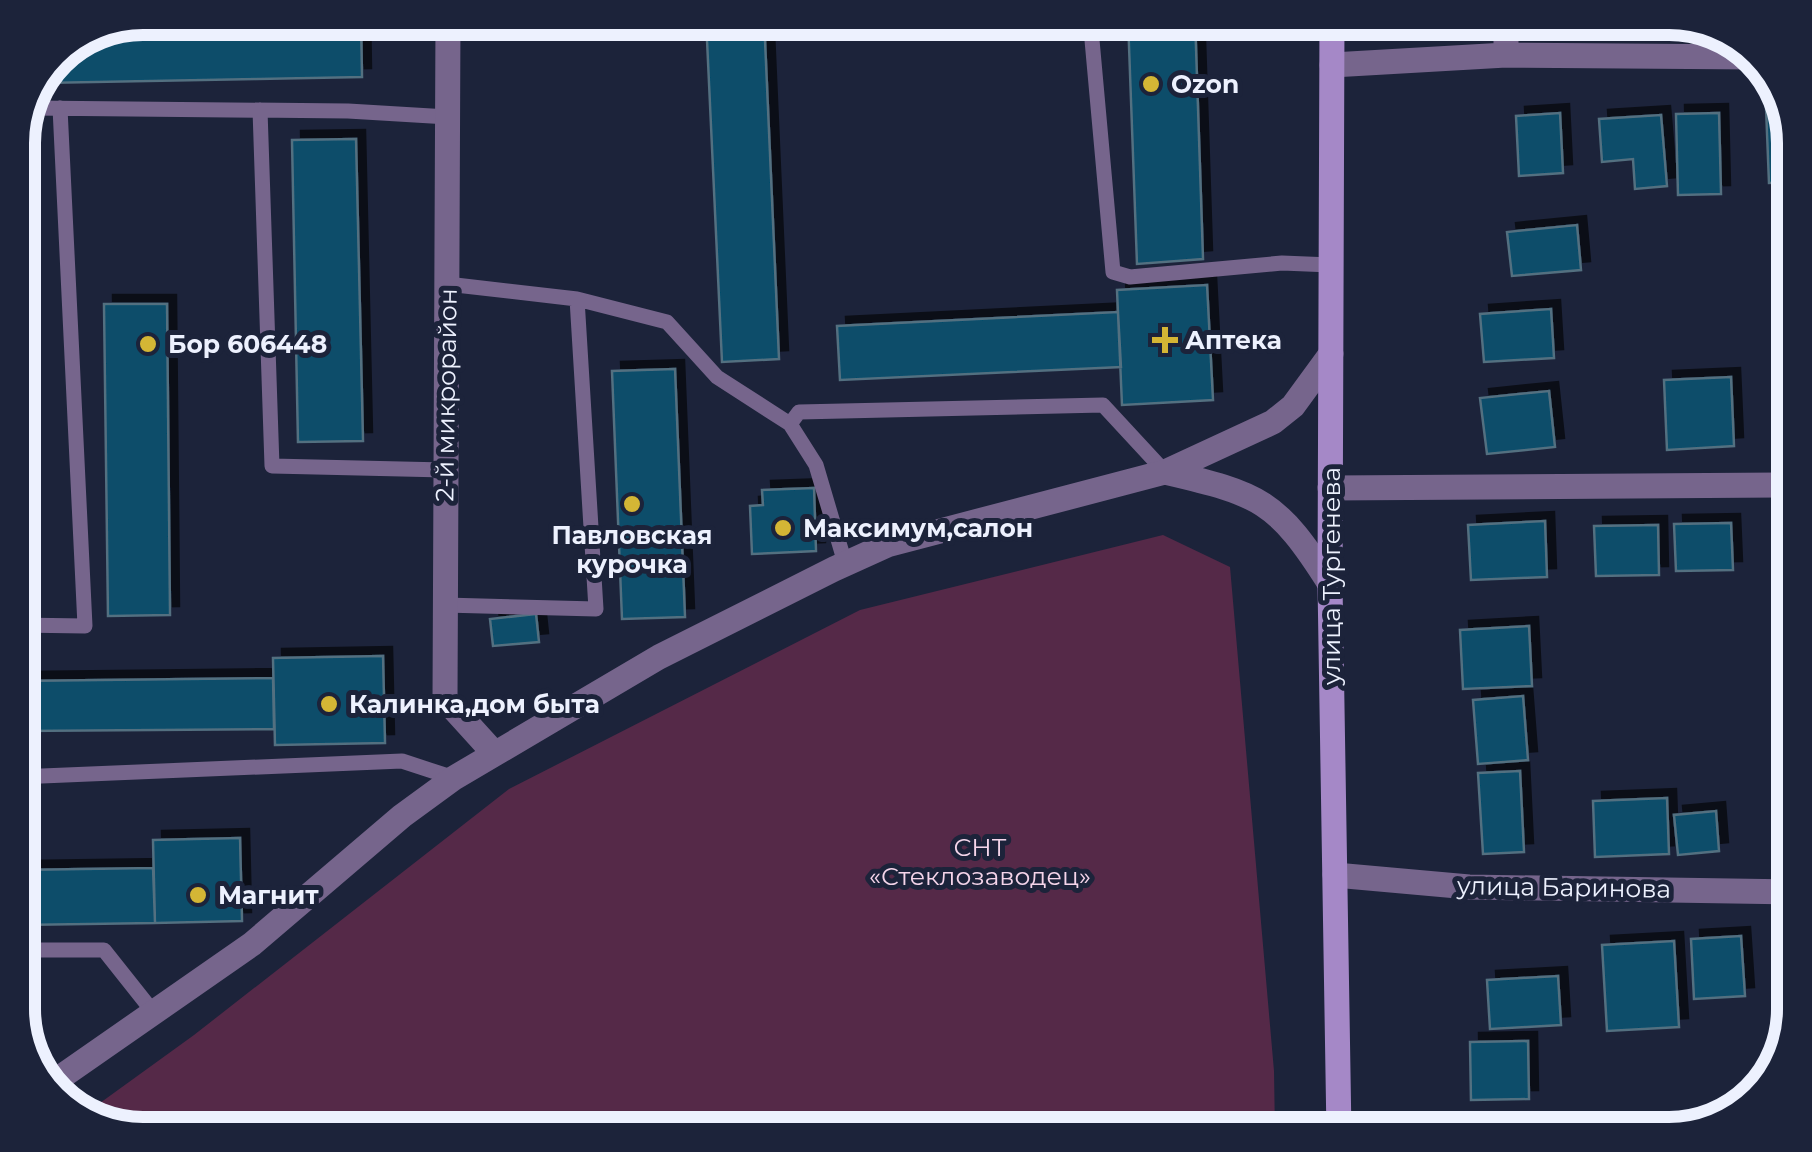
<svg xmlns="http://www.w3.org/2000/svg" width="1812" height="1152" viewBox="0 0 1812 1152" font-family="Montserrat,sans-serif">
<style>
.green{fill:#552948}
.building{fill:#074d6b;stroke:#526f80;stroke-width:2.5;filter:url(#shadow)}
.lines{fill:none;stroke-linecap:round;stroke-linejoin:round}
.lane{stroke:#76658c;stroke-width:15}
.street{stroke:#76658c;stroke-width:25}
.secondary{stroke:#a588c7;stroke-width:25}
.poi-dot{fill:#d4b635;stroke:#1c233a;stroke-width:4}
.labels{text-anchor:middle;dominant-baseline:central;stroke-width:10;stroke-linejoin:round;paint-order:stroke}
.poi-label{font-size:25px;font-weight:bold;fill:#edf1fe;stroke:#1c233a;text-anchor:start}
.street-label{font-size:25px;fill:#edf1fe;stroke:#1c233a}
.park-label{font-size:25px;fill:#f5d5ea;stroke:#1c233a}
.rim{fill:none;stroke:#edf1fe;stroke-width:12}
</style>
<defs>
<filter id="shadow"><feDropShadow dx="9" dy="-9" stdDeviation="0" flood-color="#0009"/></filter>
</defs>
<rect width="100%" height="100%" fill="#1c233a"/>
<path class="green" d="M1163,535L1230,567L1274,1071L1275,1134H143L82,1116L194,1035L509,789L860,610Z"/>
<path class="building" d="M706,18H764L779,359L722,362Z
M1128,18H1195L1203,259L1137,264Z
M361,19L362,77L42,83L55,54L131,22Z
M1786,106L1794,136V182L1769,183L1766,107Z
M1560,113L1563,173L1519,176L1516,116Z
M1719,113L1721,194L1678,195L1676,114Z
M1661,115L1667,186L1635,189L1633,159L1602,162L1599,119Z
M356,139L363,441L298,442L292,140Z
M1794,208V267L1777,268L1774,209Z
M1577,225L1581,270L1512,276L1507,232Z
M1207,285L1213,400L1122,405L1117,290Z
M104,304H167L170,615L108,616Z
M1551,309L1554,358L1484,362L1480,314Z
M1794,311V354H1790L1786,312Z
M1118,312L1121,367L840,380L837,326Z
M675,369L685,617L622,619L612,371Z
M1731,377L1734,446L1667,450L1664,380Z
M1549,391L1555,447L1487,454L1480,398Z
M1794,393V442L1776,443L1773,394Z
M814,488L816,551L752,554L750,506L763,505L762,490Z
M1545,521L1547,577L1471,580L1468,525Z
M1731,523L1733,570L1676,571L1674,524Z
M1658,525L1659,575L1596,576L1594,526Z
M536,614L539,642L493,646L490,619Z
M1794,615V680L1780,681L1778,616Z
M1529,626L1532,686L1463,689L1460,630Z
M383,656L385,743L275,745L273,658Z
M273,678L274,729L18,731V681Z
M1523,696L1528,760L1478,764L1473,700Z
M1520,771L1524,852L1483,854L1478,773Z
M1667,798L1669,854L1595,857L1593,801Z
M1716,811L1719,851L1678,855L1674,815Z
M240,838L242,921L155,923L153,840Z
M153,868L155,923L18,925V870Z
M1741,936L1745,996L1694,999L1691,939Z
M1674,941L1679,1027L1607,1031L1602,945Z
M1558,976L1561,1025L1490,1029L1487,980Z
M1528,1041L1529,1099L1471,1100L1470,1042Z"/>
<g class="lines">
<path class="lane" d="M1090,18L1113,272L1130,277L1282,263L1331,265
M448,33L678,31
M824,33L1091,27
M30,108L348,111L448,117
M260,110L272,466L445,470
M577,299L667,322L717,377L790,424L816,465L845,563
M790,424L799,412L1103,405L1165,472
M445,605L596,609L577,299L447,284
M18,625L85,626L60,108
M18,777L402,761L454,778
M18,950H104L154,1013"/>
<path class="street" d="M448,18L445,699L494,753
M1506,55V18
M1332,65L1506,55L1755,57
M1165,472C1260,494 1277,500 1330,584
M1330,488L1794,485
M1335,875L1469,887L1794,892
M48,1086L252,944L402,816L454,778L659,657L834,569L887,545L1165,472L1273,422L1293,406L1331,354"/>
<path class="secondary" d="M1332,18L1330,584L1339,1134"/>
</g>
<g class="poi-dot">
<circle cx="1151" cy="84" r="10"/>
<path d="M1160 325h10v10h10v10h-10v10h-10v-10h-10v-10h10z"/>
<circle cx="148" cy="344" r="10"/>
<circle cx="632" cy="504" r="10"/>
<circle cx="783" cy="528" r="10"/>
<circle cx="329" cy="704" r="10"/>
<circle cx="198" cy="895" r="10"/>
</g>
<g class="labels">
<g class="poi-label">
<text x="1171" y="84">Ozon</text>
<text x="1185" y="340">Аптека</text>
<text x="168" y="344">Бор 606448</text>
<text x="803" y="528">Максимум,салон</text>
<text x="632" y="535" text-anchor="middle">Павловская<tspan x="632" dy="29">курочка</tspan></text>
<text x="349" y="704">Калинка,дом быта</text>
<text x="218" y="895">Магнит</text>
</g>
<g class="street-label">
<text transform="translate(446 395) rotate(-89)">2-й микрорайон</text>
<text transform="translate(1331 576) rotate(-90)">улица Тургенева</text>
<text transform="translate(1564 887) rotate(1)">улица Баринова</text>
</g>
<g class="park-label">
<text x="980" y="847">СНТ<tspan x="980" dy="29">«Стеклозаводец»</tspan></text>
</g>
</g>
<path d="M0 0H1812V1152H0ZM143 35H1669A108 108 0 0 1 1777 143V1009A108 108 0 0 1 1669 1117H143A108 108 0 0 1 35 1009V143A108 108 0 0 1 143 35Z" fill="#1c233a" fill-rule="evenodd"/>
<path class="rim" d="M143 35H1669A108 108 0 0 1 1777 143V1009A108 108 0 0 1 1669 1117H143A108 108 0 0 1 35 1009V143A108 108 0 0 1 143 35Z"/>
</svg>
